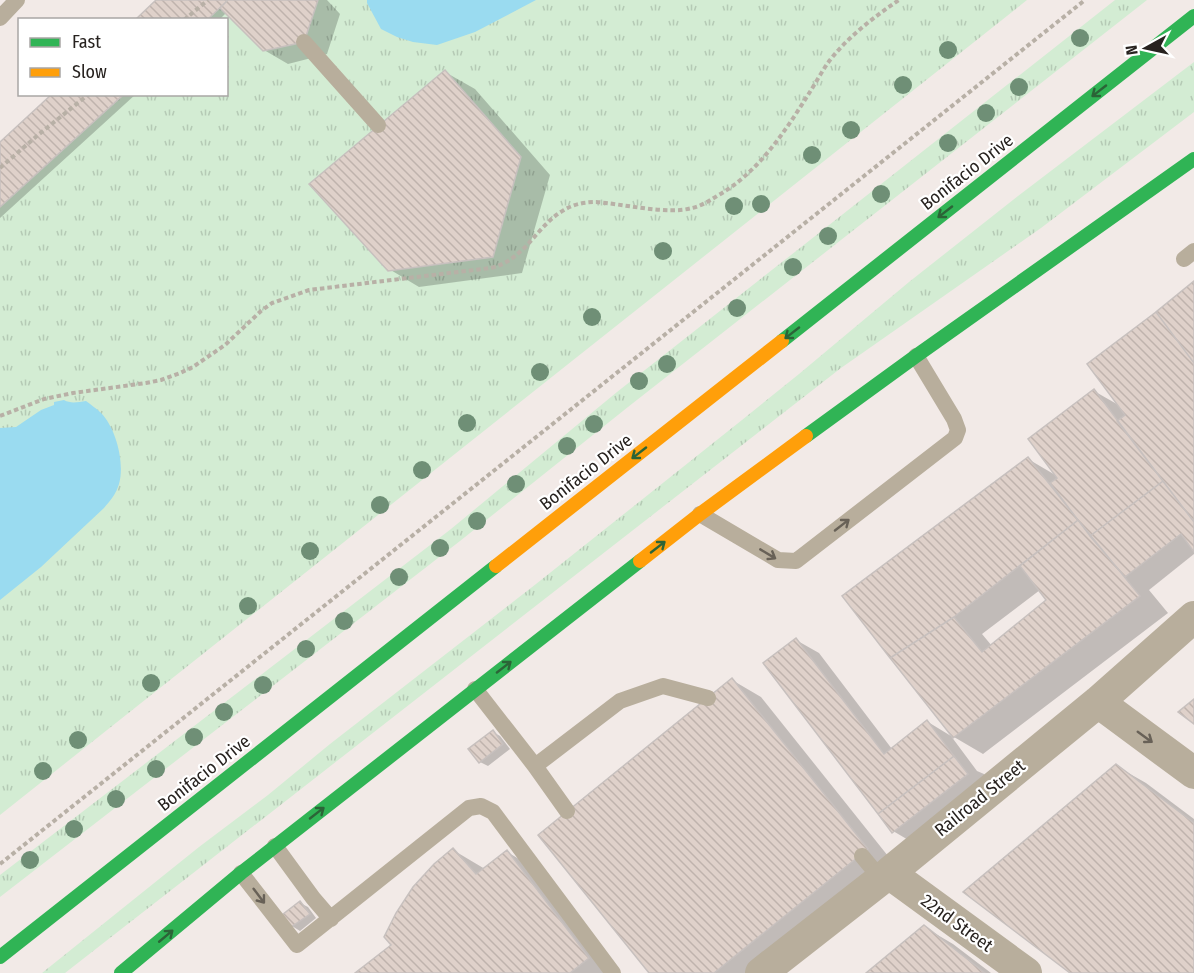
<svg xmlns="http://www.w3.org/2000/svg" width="1194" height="973" viewBox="0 0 1194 973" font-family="'Fira Sans Condensed',sans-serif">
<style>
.grass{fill:url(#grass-tufts)}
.water{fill:#9adbf0}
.shadow{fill:#0003;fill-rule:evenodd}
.building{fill:url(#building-back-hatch);stroke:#c7c0be;stroke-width:1.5}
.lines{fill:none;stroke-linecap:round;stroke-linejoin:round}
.path{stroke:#b8b0a6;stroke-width:4;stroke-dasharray:4.5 3;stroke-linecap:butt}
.lane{stroke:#b8ae9c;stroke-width:16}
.street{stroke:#b8ae9c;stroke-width:32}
.fast{stroke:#30b455;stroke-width:14}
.slow{stroke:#ff9f0a;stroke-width:14}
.tree{fill:#6f8f76}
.oneway{stroke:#2b6437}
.oneway2{stroke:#686157}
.labels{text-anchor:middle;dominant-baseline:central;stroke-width:4.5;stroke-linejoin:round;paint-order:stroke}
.street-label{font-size:18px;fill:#27221f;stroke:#fff}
</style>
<defs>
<pattern id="grass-tufts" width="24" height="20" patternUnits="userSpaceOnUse" patternTransform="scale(1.5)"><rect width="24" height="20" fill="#d3ecd3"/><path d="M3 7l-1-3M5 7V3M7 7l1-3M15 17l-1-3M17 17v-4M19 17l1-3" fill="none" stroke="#b5cab5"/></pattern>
<pattern id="building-back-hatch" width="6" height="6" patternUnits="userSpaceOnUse" patternTransform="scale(1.5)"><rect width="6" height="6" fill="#dfd1ca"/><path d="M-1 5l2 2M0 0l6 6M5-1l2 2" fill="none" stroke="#bfb3ad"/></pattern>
</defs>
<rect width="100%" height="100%" fill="#f2eae7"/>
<path class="grass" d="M228,0H1027L0,815V207L124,95L226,94V20L207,19Z
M1115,0H1147L628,407L460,541L0,897V875L451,529L617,392Z
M1194,62V112L1041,228L841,368L65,973H42L199,847L268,795L330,744L536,584L742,420L799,374L909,282L1018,196Z"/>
<path class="water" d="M367,0H536L475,32L437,45L413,42L397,37L381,29L367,3Z
M64,400C71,404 78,402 86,401C91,405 96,408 101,413C116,428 125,463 119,484C116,494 110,501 104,508L41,567L0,600V428L16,427L41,410L54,405V402Z"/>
<path class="shadow" d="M159,0H327L340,14L327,54L288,64L264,50L227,12L219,20H137Z
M445,72L475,89L550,175L522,273L419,287L389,269Z
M55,94H136L0,218V144Z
M1194,283V554L1149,590L1168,613L983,754L954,737L891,657L1028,459L1057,476L1094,391L1122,407ZM1040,590L1048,600L992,646L982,634Z
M796,640L819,653L892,749L928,722L951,736L977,771L984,774L997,792L922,848L893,831Z
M732,680L761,697L896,866L764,973H651Z
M493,732L500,736L510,749L488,766L480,762Z
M1116,766L1146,783L1194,819V973H1073Z
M453,850L485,869L507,852L536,869L616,973H358L393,946Z
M300,903L308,907L316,918L300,931L292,926L284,915Z
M924,927L953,944L991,973H868Z"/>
<path class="building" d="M156,0H228L207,20H135Z
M228,0H318L304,42L263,51L220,8Z
M445,70L521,157L493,257L388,271L309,184Z
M52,94H124L0,207V142Z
M1194,281V363L1156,312Z
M1156,312L1194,363V522L1117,421L1125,415L1087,364Z
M1094,389L1163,481L1090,536L1050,483L1057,478L1028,439Z
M1028,457L1078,520L954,617L890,658L842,596Z
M1163,481L1194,522V552L1181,534L1125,577L1090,536Z
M1078,520L1140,596L953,738L890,658L954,617L982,652L1046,600L1020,566Z
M796,638L884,754L927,720L954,756L878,814L763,663Z
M732,678L868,849L714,973H649L538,835Z
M1194,699V724L1178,712Z
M493,730L503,744L479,763L468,749Z
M954,756L968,774L892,833L878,814Z
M1116,764L1194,823V973H1070L963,892Z
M453,848L476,874L507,850L589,958L570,973H355L391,945L384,937L396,913L413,887L434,864Z
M300,901L310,914L291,927L282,915Z
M924,925L985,973H866Z"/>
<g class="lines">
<path class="path" d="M184,20L208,0
M0,168L38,135L89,94
M0,416L44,399L73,393L146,383L161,380L180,373L193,367L225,345L261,311L272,303L309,290L491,268C526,259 536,226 564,210C574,204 585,202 596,202C624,204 667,215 692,208C701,206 709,201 717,196C757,174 784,133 808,95C815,84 822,71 830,60C849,36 874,17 899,0
M0,864L1085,0"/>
<path class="lane" d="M0,18L17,0
M304,42L378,125
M1184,259L1194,251
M700,514L778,560L796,561L955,438L958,430L954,419L916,356
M475,689L535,766L567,811
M535,766L620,701L663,686L708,698
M275,846L313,898L331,919
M862,856L881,879
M241,873L297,945L469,808L481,806L493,812L613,973"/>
<path class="street" d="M1098,702L1194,773
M889,873L1026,973
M761,973L889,873L1098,702L1194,617"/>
<path class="fast" d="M782,341L1194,16
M806,436L916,356L1194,159
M0,957L496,566
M121,973L241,873L640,561"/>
<path class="slow" d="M640,561L700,514L806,436
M496,566L782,341"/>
</g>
<g class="tree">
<circle cx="1080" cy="38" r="9"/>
<circle cx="948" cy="50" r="9"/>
<circle cx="903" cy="85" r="9"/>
<circle cx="1019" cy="87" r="9"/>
<circle cx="986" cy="113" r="9"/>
<circle cx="851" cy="130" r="9"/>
<circle cx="948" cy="143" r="9"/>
<circle cx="812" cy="155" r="9"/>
<circle cx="881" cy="194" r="9"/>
<circle cx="761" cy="204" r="9"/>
<circle cx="734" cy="206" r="9"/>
<circle cx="828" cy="236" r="9"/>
<circle cx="663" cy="251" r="9"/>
<circle cx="793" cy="267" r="9"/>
<circle cx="737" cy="308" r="9"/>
<circle cx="592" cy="317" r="9"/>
<circle cx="667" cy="364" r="9"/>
<circle cx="540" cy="372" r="9"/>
<circle cx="639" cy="381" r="9"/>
<circle cx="467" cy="423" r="9"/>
<circle cx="594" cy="424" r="9"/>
<circle cx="567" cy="446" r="9"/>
<circle cx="422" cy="470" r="9"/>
<circle cx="516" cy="484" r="9"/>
<circle cx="380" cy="505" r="9"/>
<circle cx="477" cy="521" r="9"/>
<circle cx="440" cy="548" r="9"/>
<circle cx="310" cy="551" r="9"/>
<circle cx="399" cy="577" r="9"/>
<circle cx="248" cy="606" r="9"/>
<circle cx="344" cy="621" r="9"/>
<circle cx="306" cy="649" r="9"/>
<circle cx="151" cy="683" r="9"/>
<circle cx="263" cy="685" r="9"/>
<circle cx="224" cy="712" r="9"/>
<circle cx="194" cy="737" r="9"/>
<circle cx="78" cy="740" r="9"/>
<circle cx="156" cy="769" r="9"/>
<circle cx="43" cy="771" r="9"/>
<circle cx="116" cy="799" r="9"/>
<circle cx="74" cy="829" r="9"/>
<circle cx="30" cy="860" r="9"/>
</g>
<defs><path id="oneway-shaft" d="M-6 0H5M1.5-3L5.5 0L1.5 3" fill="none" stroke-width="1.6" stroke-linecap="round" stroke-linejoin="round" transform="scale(1.5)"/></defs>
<g class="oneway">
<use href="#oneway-shaft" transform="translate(1099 91) rotate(142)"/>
<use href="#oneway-shaft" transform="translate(945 212) rotate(142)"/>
<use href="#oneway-shaft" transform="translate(792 333) rotate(142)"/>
<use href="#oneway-shaft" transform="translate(639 453) rotate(142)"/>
<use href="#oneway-shaft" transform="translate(658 547) rotate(-38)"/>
<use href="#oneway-shaft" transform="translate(504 667) rotate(-38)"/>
<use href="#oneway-shaft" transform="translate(317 813) rotate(-38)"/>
<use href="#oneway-shaft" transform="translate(166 936) rotate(-40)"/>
</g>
<g class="oneway2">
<use href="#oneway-shaft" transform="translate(842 525) rotate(-38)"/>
<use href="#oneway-shaft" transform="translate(768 554) rotate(31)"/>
<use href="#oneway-shaft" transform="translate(1145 737) rotate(36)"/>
<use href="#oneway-shaft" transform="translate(259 896) rotate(53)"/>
</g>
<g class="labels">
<g class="street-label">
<text transform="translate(967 172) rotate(-38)">Bonifacio Drive</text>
<text transform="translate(586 472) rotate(-38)">Bonifacio Drive</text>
<text transform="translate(204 773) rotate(-38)">Bonifacio Drive</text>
<text transform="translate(980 798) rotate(-39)">Railroad Street</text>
<text transform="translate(957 923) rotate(36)">22nd Street</text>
</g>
</g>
<rect x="18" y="18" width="210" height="78" fill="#ffffff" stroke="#a9a7a5" stroke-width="1.5"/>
<rect x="30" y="38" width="30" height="9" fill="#30b455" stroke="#a9a7a5" stroke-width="1.5"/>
<text x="72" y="48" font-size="18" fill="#27221f">Fast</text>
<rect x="30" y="68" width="30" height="9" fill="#ff9f0a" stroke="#a9a7a5" stroke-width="1.5"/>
<text x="72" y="78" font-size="18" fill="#27221f">Slow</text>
<g transform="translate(1146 48) rotate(262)" stroke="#ffffff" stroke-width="4.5" paint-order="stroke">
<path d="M0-4.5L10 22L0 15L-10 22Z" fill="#27221f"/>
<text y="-9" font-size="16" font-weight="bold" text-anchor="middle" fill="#27221f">N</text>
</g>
</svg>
